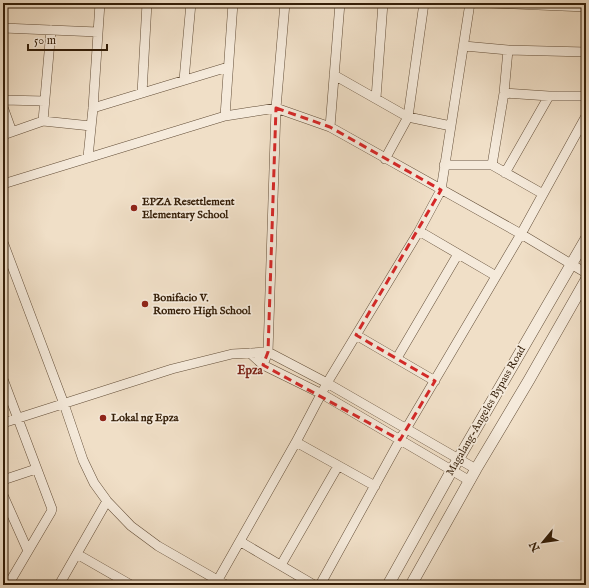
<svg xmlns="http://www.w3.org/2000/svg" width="589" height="588" viewBox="0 0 589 588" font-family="'IM FELL English',serif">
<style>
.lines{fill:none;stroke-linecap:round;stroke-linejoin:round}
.minor-casing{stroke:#634e38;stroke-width:10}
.tertiary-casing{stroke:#634e38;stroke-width:12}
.minor{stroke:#f5eadb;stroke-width:9}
.tertiary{stroke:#f5eadb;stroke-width:11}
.marked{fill:none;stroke:#d62828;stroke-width:3;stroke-dasharray:8 5;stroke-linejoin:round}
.poi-dot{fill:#8f2418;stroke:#f5eadb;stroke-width:1.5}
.labels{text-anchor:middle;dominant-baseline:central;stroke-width:3.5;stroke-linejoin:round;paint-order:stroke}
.poi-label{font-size:11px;font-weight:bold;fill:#341e08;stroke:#f5eadb;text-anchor:start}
.street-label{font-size:11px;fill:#341e08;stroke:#f5eadb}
.neighbourhood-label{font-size:12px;font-weight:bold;fill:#7a1f14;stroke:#f5eadb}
</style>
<rect width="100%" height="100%" fill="#f0dfc7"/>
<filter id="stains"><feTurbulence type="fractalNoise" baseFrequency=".005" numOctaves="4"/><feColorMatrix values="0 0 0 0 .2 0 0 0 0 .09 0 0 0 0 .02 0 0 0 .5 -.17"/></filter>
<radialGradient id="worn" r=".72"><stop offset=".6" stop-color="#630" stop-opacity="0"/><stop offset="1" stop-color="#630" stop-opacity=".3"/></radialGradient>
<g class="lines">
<defs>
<path id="minor" d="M489,3L586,7
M3,28L98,32
M464,46L508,50L586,52
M334,75L408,117L451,126
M184,80L191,3
M142,93L147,3
M504,93L549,96H586
M376,98L383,3
M3,100L45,101
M3,107L12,132
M93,108L228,67
M225,116L233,3
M43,121L51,30
M330,127L340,3
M3,135L43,121L91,126
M88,157L93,108L100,3
M385,159L408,117L424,3
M444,165H492L543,194
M492,165L504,93L508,50
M505,173L549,96
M3,184L225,116L276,108L330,127L521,234L586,273
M419,231L496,276
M3,242L64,404L83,460L94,483L107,501L131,526L158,546L226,585
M356,335L435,381
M250,353L263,365L322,394L470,481
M397,358L458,254
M263,365L268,352L276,108L285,3
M3,379L52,509L51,512L8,585
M3,423L172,369L232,354L268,352L327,383L476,469
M296,442L375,486
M3,480L36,469
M3,495L28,551
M241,542L314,585
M77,554L131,585
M281,565L338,466
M59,585L107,501
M215,585L296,442L327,383L419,231L441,190L470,3
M320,585L406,429L521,234L586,116"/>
<path id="tertiary" d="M388,585L452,470L586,239
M411,585L476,469L529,380L586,280"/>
</defs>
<use href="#minor" class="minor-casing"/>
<use href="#tertiary" class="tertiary-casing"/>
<use href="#minor" class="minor"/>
<use href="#tertiary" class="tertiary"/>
</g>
<path class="marked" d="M276,108L330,127L441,190L356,335L435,381L400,440L263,365L268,352Z"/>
<g class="poi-dot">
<circle cx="134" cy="208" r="4"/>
<circle cx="145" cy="304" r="4"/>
<circle cx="103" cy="418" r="4"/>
</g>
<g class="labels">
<g class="poi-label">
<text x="142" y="202">EPZA Resettlement<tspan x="142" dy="13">Elementary School</tspan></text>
<text x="153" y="298">Bonifacio V.<tspan x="153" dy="13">Romero High School</tspan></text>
<text x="111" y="418">Lokal ng Epza</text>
</g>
<g class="street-label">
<text transform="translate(486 411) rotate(-60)">Magalang-Angeles Bypass Road</text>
</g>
<g class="neighbourhood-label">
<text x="250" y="370">Epza</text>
</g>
</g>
<rect width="589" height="588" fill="none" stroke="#f0dfc7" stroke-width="16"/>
<rect x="4" y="4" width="581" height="580" fill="none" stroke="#341e08" stroke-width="2"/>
<rect x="8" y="8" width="573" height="572" fill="none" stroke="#341e08"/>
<g transform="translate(543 542) rotate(241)" stroke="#f5eadb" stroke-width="3" paint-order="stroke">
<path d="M0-3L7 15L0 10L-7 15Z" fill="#341e08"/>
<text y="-6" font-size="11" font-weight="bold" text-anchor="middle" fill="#341e08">N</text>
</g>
<path d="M28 44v6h79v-6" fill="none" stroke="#341e08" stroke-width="2"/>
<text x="34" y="44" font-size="12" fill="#341e08" stroke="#f5eadb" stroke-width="3" paint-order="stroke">50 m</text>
<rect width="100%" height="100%" filter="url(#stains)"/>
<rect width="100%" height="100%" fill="url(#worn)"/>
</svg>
